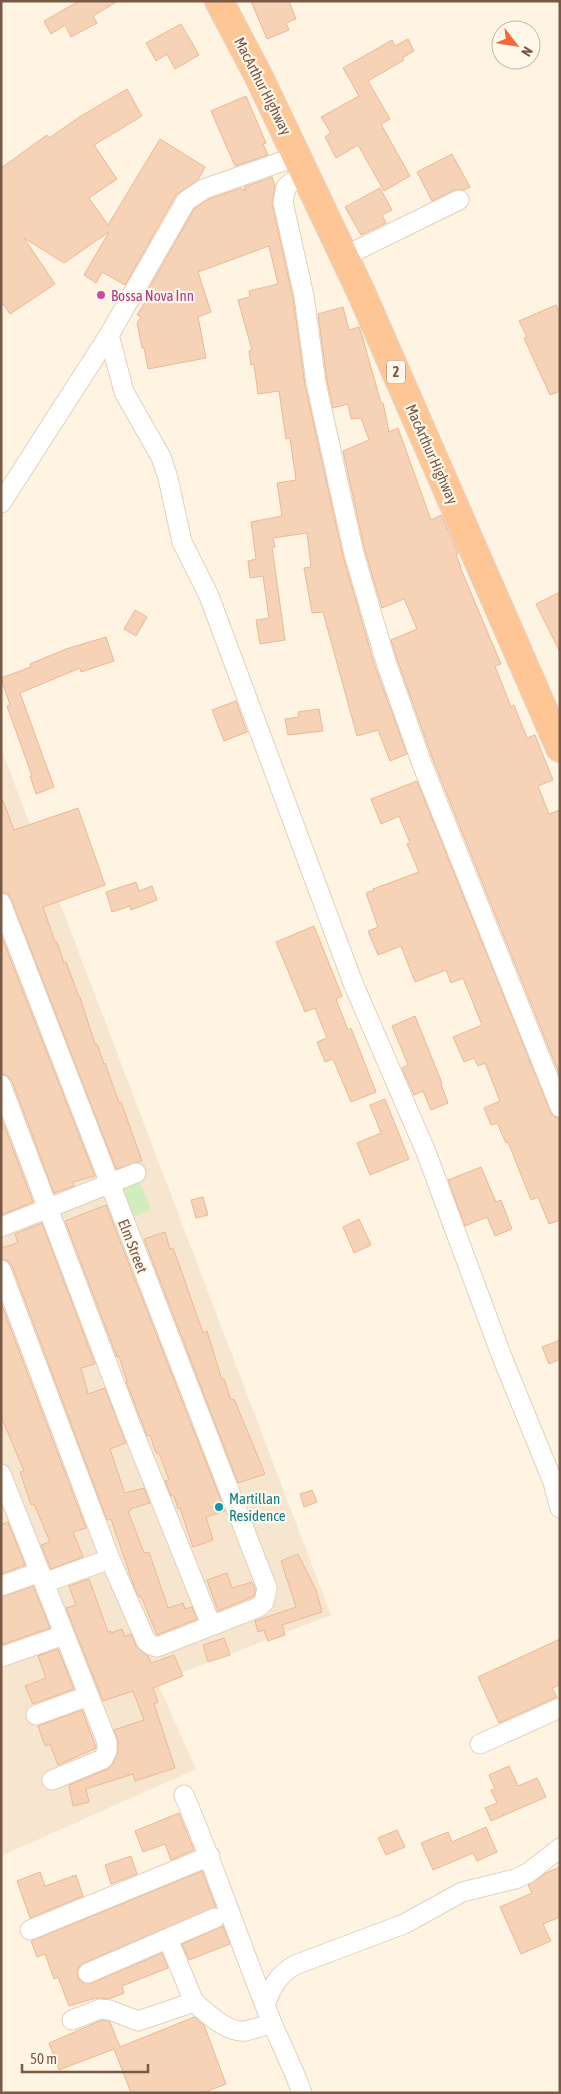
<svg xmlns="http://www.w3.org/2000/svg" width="561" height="2094" viewBox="0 0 561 2094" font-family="'Asap Condensed',sans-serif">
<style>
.residential{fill:#f7e6cf}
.green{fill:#d0edbe}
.building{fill:#f6d2b6;stroke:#ebb895}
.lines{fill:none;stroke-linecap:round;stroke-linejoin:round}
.minor-casing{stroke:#e3d0bc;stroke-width:21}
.trunk-casing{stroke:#dfd7d2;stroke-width:30}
.minor{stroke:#fff;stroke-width:19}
.trunk{stroke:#ffc695;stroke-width:28}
.hotel-dot{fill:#d1479c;stroke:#fff7ea;stroke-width:2}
.culture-dot{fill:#0f9aa8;stroke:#fff7ea;stroke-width:2}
.labels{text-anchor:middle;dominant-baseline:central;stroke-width:4.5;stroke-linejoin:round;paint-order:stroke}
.shield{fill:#fff7ea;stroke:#a08876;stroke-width:1}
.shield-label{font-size:14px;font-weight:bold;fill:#785945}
.street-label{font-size:15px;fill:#785945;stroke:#fff7ea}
.hotel-label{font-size:15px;fill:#b23c85;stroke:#fff7ea;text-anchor:start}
.culture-label{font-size:15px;fill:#0d838f;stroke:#fff7ea;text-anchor:start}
</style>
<rect width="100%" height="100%" fill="#fef4e1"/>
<path class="residential" d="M1,748L331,1615L157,1682L196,1769L1,1856Z"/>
<path class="green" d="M138,1178L151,1210L127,1219L115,1187Z"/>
<path class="building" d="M79,1H118L93,16L97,23L71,37L65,25L51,34L44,21Z
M251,1H289L296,19L286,23L289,30L267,39Z
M181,24L199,55L175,69L167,54L156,61L146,43Z
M408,39L414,51L402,58L404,60L368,81L390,119L381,124L410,176L384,191L358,145L336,158L325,137L331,133L321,117L359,96L343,68L392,40L395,46Z
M127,89L142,116L94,145L117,179L89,198L108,225L160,139L205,167L198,180L176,195L125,285L102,272L96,283L84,275L109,232L64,263L24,238L55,284L10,314L1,301V168L47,135L49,138L81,116Z
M246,96L266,143L263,144L268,155L235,166L211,111Z
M452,154L470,187L464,190H454L432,201L417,172Z
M272,177L275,186L272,204L293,298L305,385L343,556L375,666L407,754L390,761L378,730L357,736L323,612L312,613L304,568L311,567L307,533L273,538L275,547H272L285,640L260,644L256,620L269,618L263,576L250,578L248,561L256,559L251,522L282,516L277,483L296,480L290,438L286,439L279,391L258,394L254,364L251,365L249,351L252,350L238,300L250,297L249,291L278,284L269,246L198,272L211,312L198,317L206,358L148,369L144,348H142L137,323L141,317L137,315L147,299L144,297L194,209L209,199L241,188L246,191L244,187Z
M380,188L392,210L382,215L386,223L361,235L345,207Z
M556,305L560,314V391L550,395L524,338L527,337L519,321Z
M343,307L349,330L359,327L361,332L381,403H383L389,432L398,428L431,520L441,515L452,538L458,554L456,555L461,567H460L501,664L495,666L511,707L514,705L527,738L535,735L553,780L538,786L549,814L560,810V1076L433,760L397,659L391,640L417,629L404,599L382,608L365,551L343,451L369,440L361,418L351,419L348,404L333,408L327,381L318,314Z
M560,592V652L536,604Z
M135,610L147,617L136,636L124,629Z
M106,637L114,661L81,672L80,668L20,693L54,787L36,794L30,776H32L7,706L10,705L1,678L31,667L30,664L66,649Z
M236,701L247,732L224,741L212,710Z
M319,709L323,731L288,735L285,719L299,717L298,712Z
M417,781L550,1111L553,1116L560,1118V1220L549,1224L538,1197L531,1200L508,1142L506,1143L497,1123L491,1125L484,1108L500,1101L485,1063L478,1066L474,1058L464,1062L453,1037L482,1025L463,978L451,983L446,970L415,982L401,946L378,955L368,931L378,927L366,893L374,890L373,889L419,872L407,844L410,843L399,816L381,824L371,799Z
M3,801L14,830L78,808L105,885L43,907L55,942H57L64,963L66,962L79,997H80L95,1044H97L104,1064L105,1063L119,1103L121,1102L142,1161L116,1169L11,899L8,894L1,892V802Z
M136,882L139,891L152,886L157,900L131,910L130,906L112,912L106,892Z
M314,926L342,996L336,999L348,1030L351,1028L376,1092L351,1102L333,1059L325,1062L317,1042L327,1038L315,1008L305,1012L276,942Z
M1,935L95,1176L73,1182L74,1186L54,1193L12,1081L8,1076L1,1074Z
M415,1016L442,1083L441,1084L448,1103L431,1110L423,1091L414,1095L402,1068L408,1065L392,1026Z
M385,1099L409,1159L370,1175L357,1143L381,1133L370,1105Z
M1,1117L33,1202L1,1215Z
M481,1167L496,1202L501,1200L512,1229L495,1236L487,1217L465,1226L448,1180Z
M203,1197L208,1215L196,1218L191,1200Z
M106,1205L225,1511L206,1517L213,1540L193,1547L180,1508L178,1509L174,1496H171L165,1481L169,1480L159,1453H156L150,1435L147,1436L126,1381H127L119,1356L117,1357L65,1221Z
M359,1219L371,1245L354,1253L343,1227Z
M42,1223L95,1364L81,1368L88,1394L105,1388L126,1443L110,1449L124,1491L125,1493L144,1488L150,1503L130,1509L131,1510L128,1511L144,1553L149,1552L168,1608L183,1603L185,1609L192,1607L197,1619L157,1635L141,1596L139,1597L135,1589L111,1519L107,1520L12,1266L8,1261L1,1259V1248L18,1243L15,1234Z
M165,1232L170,1249L173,1248L180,1267L203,1333L207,1331L222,1380L224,1379L231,1400L234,1399L265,1474L238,1483L144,1239Z
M1,1303L86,1528L73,1532L83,1557L51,1569L41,1545L50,1542L34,1504L31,1505L20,1472L24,1471L1,1416Z
M560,1340V1359L549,1364L542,1347Z
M312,1490L317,1502L304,1507L300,1494Z
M8,1522L25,1565L1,1574V1525Z
M298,1554L316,1590L322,1612L282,1625L285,1635L268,1641L264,1630L258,1632L255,1621L296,1607L281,1561Z
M227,1573L232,1588L252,1582L255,1589L254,1596L218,1611L207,1580Z
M89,1579L108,1632L111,1631V1633L122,1629L125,1637L131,1634L136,1646L148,1656L151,1663L174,1655L183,1676L153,1688L158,1702L154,1704L175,1768L135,1781L133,1774L86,1789L89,1802L73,1806L69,1785L108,1769L113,1764L118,1751V1742L114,1730L144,1720L133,1691L103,1701L66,1608L76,1605L69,1586Z
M33,1586L50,1628L1,1645V1597Z
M224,1638L230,1655L208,1662L203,1645Z
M560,1639V1685L552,1688L557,1697L499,1723L478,1677Z
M58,1649L74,1689L33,1704L25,1686L46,1678L38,1656Z
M82,1710L96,1748L58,1765L50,1744L45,1746L38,1726Z
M509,1766L518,1786L537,1778L546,1797L491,1821L485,1808L497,1803L491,1790L495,1789L489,1775Z
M179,1813L194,1850L171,1860L165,1844L143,1852L135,1831Z
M486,1827L497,1852L477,1861L473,1853L433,1870L421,1843L448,1832L452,1842Z
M397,1830L405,1847L386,1855L378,1838Z
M131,1856L137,1874L111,1884L105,1865Z
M560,1867V1917L543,1924L551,1941L521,1954L500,1907L532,1893L528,1885L546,1873Z
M202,1871L216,1907L84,1963L79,1967L77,1972L78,1978L82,1982L92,1983L162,1953L168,1968L122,1986L124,1993L109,1999L96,1998L69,2006L58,1977L54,1979L45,1954L37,1957L31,1941Z
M40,1872L45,1886L76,1875L83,1896L30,1918L17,1881Z
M223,1926L230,1944L189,1960L182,1944Z
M194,2017L204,2025L226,2084L203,2093H131L114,2049L59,2070L49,2043L102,2020L110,2022L120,2047Z"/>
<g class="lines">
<defs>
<path id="minor" d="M305,171L286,187L283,202L304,296L316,383L354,554L386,662L422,764L560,1107
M345,256L459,200
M109,335L124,392L161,457L168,478L182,542L209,596L353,983L426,1152L502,1357L553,1482L560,1508
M1,503L109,335L186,201L204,189L298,156
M1,903L267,1588L264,1602L259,1607L157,1647L151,1645L146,1641L110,1559L1,1270
M1,1085L129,1421L211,1625
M1,1227L136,1173
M1,1474L107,1742V1751L103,1759L52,1780
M44,1583L110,1559
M1,1586L40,1572
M1,1657L64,1635
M36,1715L88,1696
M480,1744L560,1708
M184,1795C216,1870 241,1947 272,2023C282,2046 293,2068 302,2093
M30,1930L210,1856
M168,1939L194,2002
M88,1973L215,1918
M265,2005C272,1986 278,1975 295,1965L404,1924L462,1892L515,1879L528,1873L560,1848
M72,2020L100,2009L110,2010L138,2021L194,2002C207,2013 227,2033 245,2031C254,2029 264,2026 272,2023"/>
<path id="trunk" d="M219,1L258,75L361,292L560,748"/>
</defs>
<use href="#minor" class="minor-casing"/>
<use href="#trunk" class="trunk-casing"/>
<use href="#minor" class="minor"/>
<use href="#trunk" class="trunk"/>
</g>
<circle class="hotel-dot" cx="101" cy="295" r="5"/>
<circle class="culture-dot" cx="219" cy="1507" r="5"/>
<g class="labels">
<rect class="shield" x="387" y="360.5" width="18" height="23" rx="4"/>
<g class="shield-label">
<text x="396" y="372">2</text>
</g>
<g class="street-label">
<text transform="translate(263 86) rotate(63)">MacArthur Highway</text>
<text transform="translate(432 454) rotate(66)">MacArthur Highway</text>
<text transform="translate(133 1246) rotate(69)">Elm Street</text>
</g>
<g class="hotel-label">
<text x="111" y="295">Bossa Nova Inn</text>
</g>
<g class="culture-label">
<text x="229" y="1498">Martillan<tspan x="229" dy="17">Residence</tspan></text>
</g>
</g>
<rect width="561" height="2094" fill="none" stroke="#785945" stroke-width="5"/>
<g transform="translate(516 45) rotate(121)"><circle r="24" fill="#fff7ea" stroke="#c9b8a8"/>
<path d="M0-4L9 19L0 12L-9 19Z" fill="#f4693a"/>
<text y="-8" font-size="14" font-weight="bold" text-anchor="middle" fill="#785945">N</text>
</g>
<path d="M22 2064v8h126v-8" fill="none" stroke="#785945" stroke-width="2.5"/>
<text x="30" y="2064" font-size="15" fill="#785945" stroke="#fff7ea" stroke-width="4" paint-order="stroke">50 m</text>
</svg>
